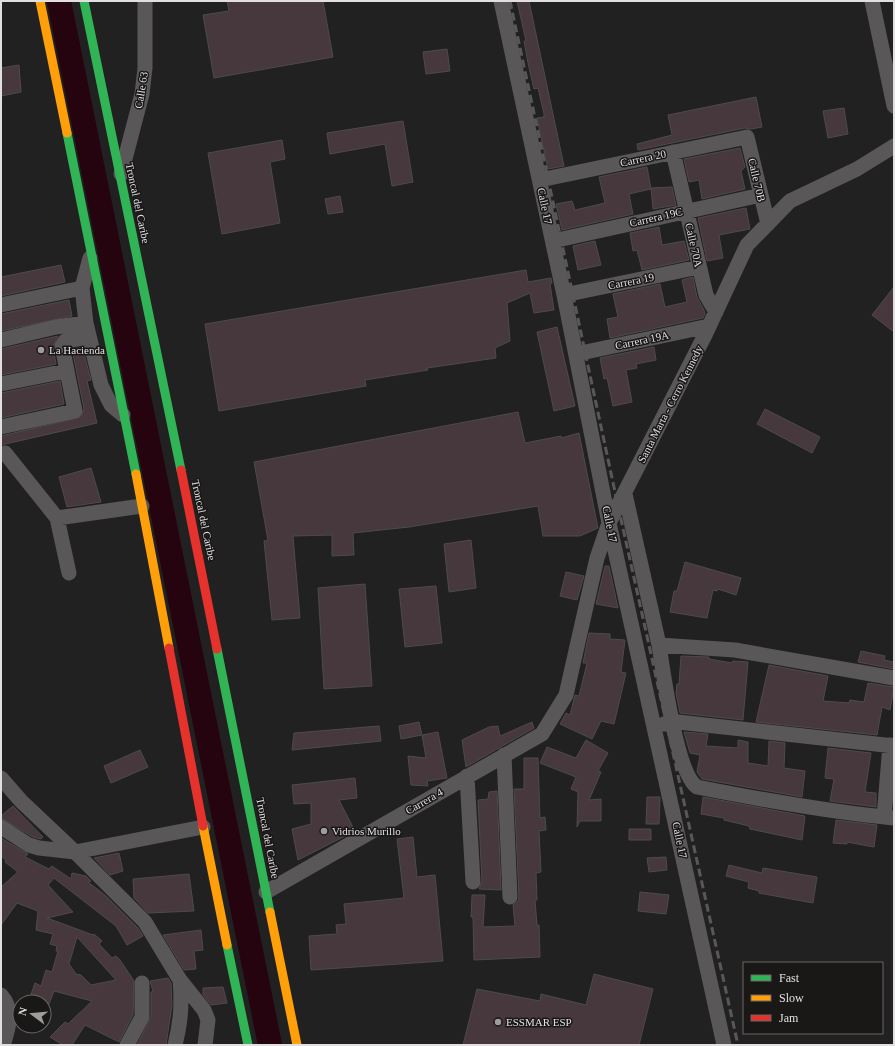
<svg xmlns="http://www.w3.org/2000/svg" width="895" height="1046" viewBox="0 0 895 1046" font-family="'Times New Roman',serif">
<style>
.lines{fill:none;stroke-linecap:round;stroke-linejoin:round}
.river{stroke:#26040f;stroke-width:24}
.building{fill:#47383d;stroke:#4c4b4b;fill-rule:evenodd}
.street{stroke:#595758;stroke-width:15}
.fast{stroke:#30b455;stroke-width:9}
.slow{stroke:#ff9f0a;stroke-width:9}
.jam{stroke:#e5322d;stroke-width:9}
.rail{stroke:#595858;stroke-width:3;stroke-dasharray:8 4;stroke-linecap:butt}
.poi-dot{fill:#9f9c9d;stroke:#1a1717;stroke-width:1.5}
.labels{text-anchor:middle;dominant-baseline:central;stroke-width:3;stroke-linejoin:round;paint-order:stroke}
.street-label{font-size:11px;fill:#e2dfe0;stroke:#1a1717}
.poi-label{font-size:11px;fill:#e2dfe0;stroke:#1a1717;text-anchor:start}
</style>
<rect width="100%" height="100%" fill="#222121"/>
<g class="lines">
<path class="river" d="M59,1L270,1045"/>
</g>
<path class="building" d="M227,1H323L333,57L214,78L203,15L229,11Z
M517,1H529L564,166L548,169L537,118L544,117V114L538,88L534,89L528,63L524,41H526Z
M447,49L450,71L426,74L423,52Z
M19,65L21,92L1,96V68Z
M756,97L762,127L751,129L745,128L638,150L637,144L672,135L668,115Z
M844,108L848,134L828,138L823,111Z
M403,121L413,182L392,186L385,144L330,154L327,133Z
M282,140L285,159L270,162L280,223L222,234L208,153Z
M740,148L745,167L741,171L745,189L702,199L699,180L689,182L684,159Z
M647,167L651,189L629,194L633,214L562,230L556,204L572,201L575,210L605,203L599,177Z
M672,187L676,205L653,209L651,188Z
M340,196L343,212L328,214L325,199Z
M746,208L750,229L719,235L723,258L707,261L698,218Z
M659,227L662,245L684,241L689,260L642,270L637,250L633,251L630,233Z
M595,241L601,265L578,270L573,246Z
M61,265L65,282L1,296V277Z
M526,270L528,282L551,278L552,283L550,284L554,310L534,313L530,293L507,303L510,341L495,348L496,358L427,368L428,370L365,380L366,386L219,411L205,324Z
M693,277L697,297L704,310L705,314L703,318L610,338L607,319L618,317L613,294L660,284L665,307L687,302L682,280Z
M894,287V332L872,315Z
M69,300L72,316L1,331V314Z
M557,327L575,406L554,411L537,332Z
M58,336L53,347L56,364L1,375V349Z
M654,347L656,360L636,364L637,368L626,370L632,402L613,406L607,378L604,379L600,358Z
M80,348V350H83L91,380L87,381L97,423L1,445V436L81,417L84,409L72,349Z
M60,381L64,404L1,418V393Z
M765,409L820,437L812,453L757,424Z
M518,412L525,443L561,436V438L579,433L598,528L580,536H543L538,506L409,527L353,533L354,555L332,556V535L293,536L300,618L272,620L264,541L268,540L254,462Z
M91,468L101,502L67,507L59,477Z
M471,540L476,588L449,592L444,544Z
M685,562L741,578L736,595L718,589L717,591L713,590L707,618L670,612L674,591H677Z
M605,566H609L618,608L596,604Z
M566,572L584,576L577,600L560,596Z
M365,584L372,686L324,689L318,588Z
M436,586L442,643L405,647L399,589Z
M589,633L610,634V639L625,640L621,672L626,673L614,724L601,721L592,739L560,724L566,713L570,715L575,695L579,696L587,663H583Z
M861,651L885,656L884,660L894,662V669L858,662Z
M681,656L709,657V659L732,663L733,661L748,662L743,720L680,713L676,693L677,684H679Z
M769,665L828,676L823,701L849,703L850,700L864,702L868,683L894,687L890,710L882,707L877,735L756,722Z
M419,722L422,735L401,739L399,726Z
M532,722L534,728L466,767L462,740L489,727L498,726L500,736Z
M379,726L381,741L292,750L294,733Z
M438,732L447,778L427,781L428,786L411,785L408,756L426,758L422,735Z
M684,732L708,734L706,746L738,748V740L748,742V763L768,766L769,741L785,743L784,768L805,771L802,797L702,779L697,772L700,755L690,753Z
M586,740L608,753L598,771L601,772L589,800L601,799V821H580L577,827L578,792L571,789L576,777L540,763L547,747L576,758Z
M828,748L871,753L865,792L876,793V807L830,801L834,779L825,778Z
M140,750L148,767L111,783L104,766Z
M524,758H538L540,818L545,817L546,830L539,831L541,872L536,873L537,900H535L537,925H539L540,957L474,960L473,917H471L472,895H485L483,927L515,926L513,905L518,901L519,897L514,789H524Z
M355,778L357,798L339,800L355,831L298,860L292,829L311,824V803L294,804L292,785Z
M497,791L501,890L479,889L482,881L478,800L488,799L489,792Z
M647,797H660L659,824H646Z
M703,797L805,816L802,840L750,829L749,826L724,820V818L701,814Z
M13,806L43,837L41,839L33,837L1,818V816Z
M836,820L877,825L874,847L847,842V844L833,843Z
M629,829H651V840H629Z
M413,837L417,877L435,875L443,961L311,970L309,936L337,934L336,925L346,924L344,904L404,898L397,839Z
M1,838L28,854L25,857L49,869L52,866L71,879L72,873L86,876L91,881L88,882L105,895L138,928L143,936L127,945L116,926L54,878L48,885L73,912L47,918L93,935L94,934L102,941L99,944L112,958L116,956L120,960L134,981L133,1015L119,1042L85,1025L72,1045H63L50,1037L65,1022L68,1024L92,1001L54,991L49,1004L30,997L35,983L41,986L46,970L52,972L58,951H56L57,946L50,944L53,934L36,930L38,911L17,903L1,925V887L18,872L5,862L6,860L1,856ZM77,937L116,980L91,985L81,975L76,974L69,964Z
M119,853L123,871L110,875L94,858Z
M666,857L667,870L649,872L647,858Z
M729,865L762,873L763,868L817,877L813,903L759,893V891L748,888L749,882L726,876Z
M189,874L194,911L148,913L134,898L133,879Z
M640,892L669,895L666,914L638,911Z
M201,930L203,950L194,951L196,969L184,970L163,935Z
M594,974L653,989L639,1045H463L477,989L540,1001L541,994L586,1005Z
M168,978L171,983L172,1005L166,1045H137L151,1017V992L153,991L150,981Z
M223,987L227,1003L211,1005L203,995V988Z"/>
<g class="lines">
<path class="street" d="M501,1L564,295L609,523L724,1045
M872,1L894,106
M673,152L706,295L716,312
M121,174L142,94L145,68V1
M540,180L747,137L768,224
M553,241L761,195
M90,258L82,288L86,323L101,385L111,405L123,415
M564,295L699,267
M1,305L82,288
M1,340L56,327L86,323
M576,354L709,326
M1,384L66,371
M1,427L75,411L62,346L65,341L89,337
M5,453L57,518L69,573
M625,494L659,645
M57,518L142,506
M894,678L735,650L659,645C663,672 677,774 697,787C763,800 828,812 894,818
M664,724L678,722L894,746
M504,755L510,897
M467,776L473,882
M1,778L21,801L75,852L145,922L180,980L204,1010L208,1020L205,1045
M884,817L890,745
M1,827L29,845L39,848L75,852L203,827
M266,892L542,734L566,695L597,558L609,523L705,335L747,245L790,201L857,169L894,146
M1,995C14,1009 9,1028 3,1045
M127,1045L142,1017V983
M175,1045C181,1021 182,1004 180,980"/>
<path class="fast" d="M84,1L181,470
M67,133L136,474
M217,649L270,912
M227,945L248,1045"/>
<path class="slow" d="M40,1L67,133
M136,474L169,648
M203,826L227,945
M270,912L297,1045"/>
<path class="jam" d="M181,470L217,649
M169,648L203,826"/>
<path class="rail" d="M510,1L618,506L738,1045"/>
</g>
<g class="poi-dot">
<circle cx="41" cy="350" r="4"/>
<circle cx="324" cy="831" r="4"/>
<circle cx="498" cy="1022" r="4"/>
</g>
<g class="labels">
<g class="street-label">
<text transform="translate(141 90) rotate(-81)">Calle 63</text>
<text transform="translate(643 158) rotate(-12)">Carrera 20</text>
<text transform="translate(757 180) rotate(77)">Calle 70B</text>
<text transform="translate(138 203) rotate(78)">Troncal del Caribe</text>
<text transform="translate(545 206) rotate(78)">Calle 17</text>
<text transform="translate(656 217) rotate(-13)">Carrera 19C</text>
<text transform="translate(694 245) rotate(77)">Calle 70A</text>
<text transform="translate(631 281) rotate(-11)">Carrera 19</text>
<text transform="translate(642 340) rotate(-12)">Carrera 19A</text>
<text transform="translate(670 404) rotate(-63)">Santa Marta - Cerro Kennedy</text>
<text transform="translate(204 520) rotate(78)">Troncal del Caribe</text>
<text transform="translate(610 524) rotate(78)">Calle 17</text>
<text transform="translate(424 801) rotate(-30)">Carrera 4</text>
<text transform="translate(268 838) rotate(79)">Troncal del Caribe</text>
<text transform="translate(680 840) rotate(78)">Calle 17</text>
</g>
<g class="poi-label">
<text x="49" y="350">La Hacienda</text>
<text x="332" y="831">Vidrios Murillo</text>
<text x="506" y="1022">ESSMAR ESP</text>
</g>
</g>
<rect width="895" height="1046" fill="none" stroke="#e2dfe0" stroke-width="4"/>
<rect x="743" y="962" width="140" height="72" fill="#1a1717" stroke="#6a6767"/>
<rect x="751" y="975" width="20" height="6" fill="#30b455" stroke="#6a6767"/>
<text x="779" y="982" font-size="12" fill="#e2dfe0">Fast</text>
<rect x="751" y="995" width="20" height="6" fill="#ff9f0a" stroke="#6a6767"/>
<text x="779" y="1002" font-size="12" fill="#e2dfe0">Slow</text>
<rect x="751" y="1015" width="20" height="6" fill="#e5322d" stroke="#6a6767"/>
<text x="779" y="1022" font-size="12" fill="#e2dfe0">Jam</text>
<g transform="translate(32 1014) rotate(286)"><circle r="19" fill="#1a1717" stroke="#6a6767"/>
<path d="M0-3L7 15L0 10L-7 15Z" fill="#9f9c9d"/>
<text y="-6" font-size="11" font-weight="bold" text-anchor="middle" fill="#e2dfe0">N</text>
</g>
</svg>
